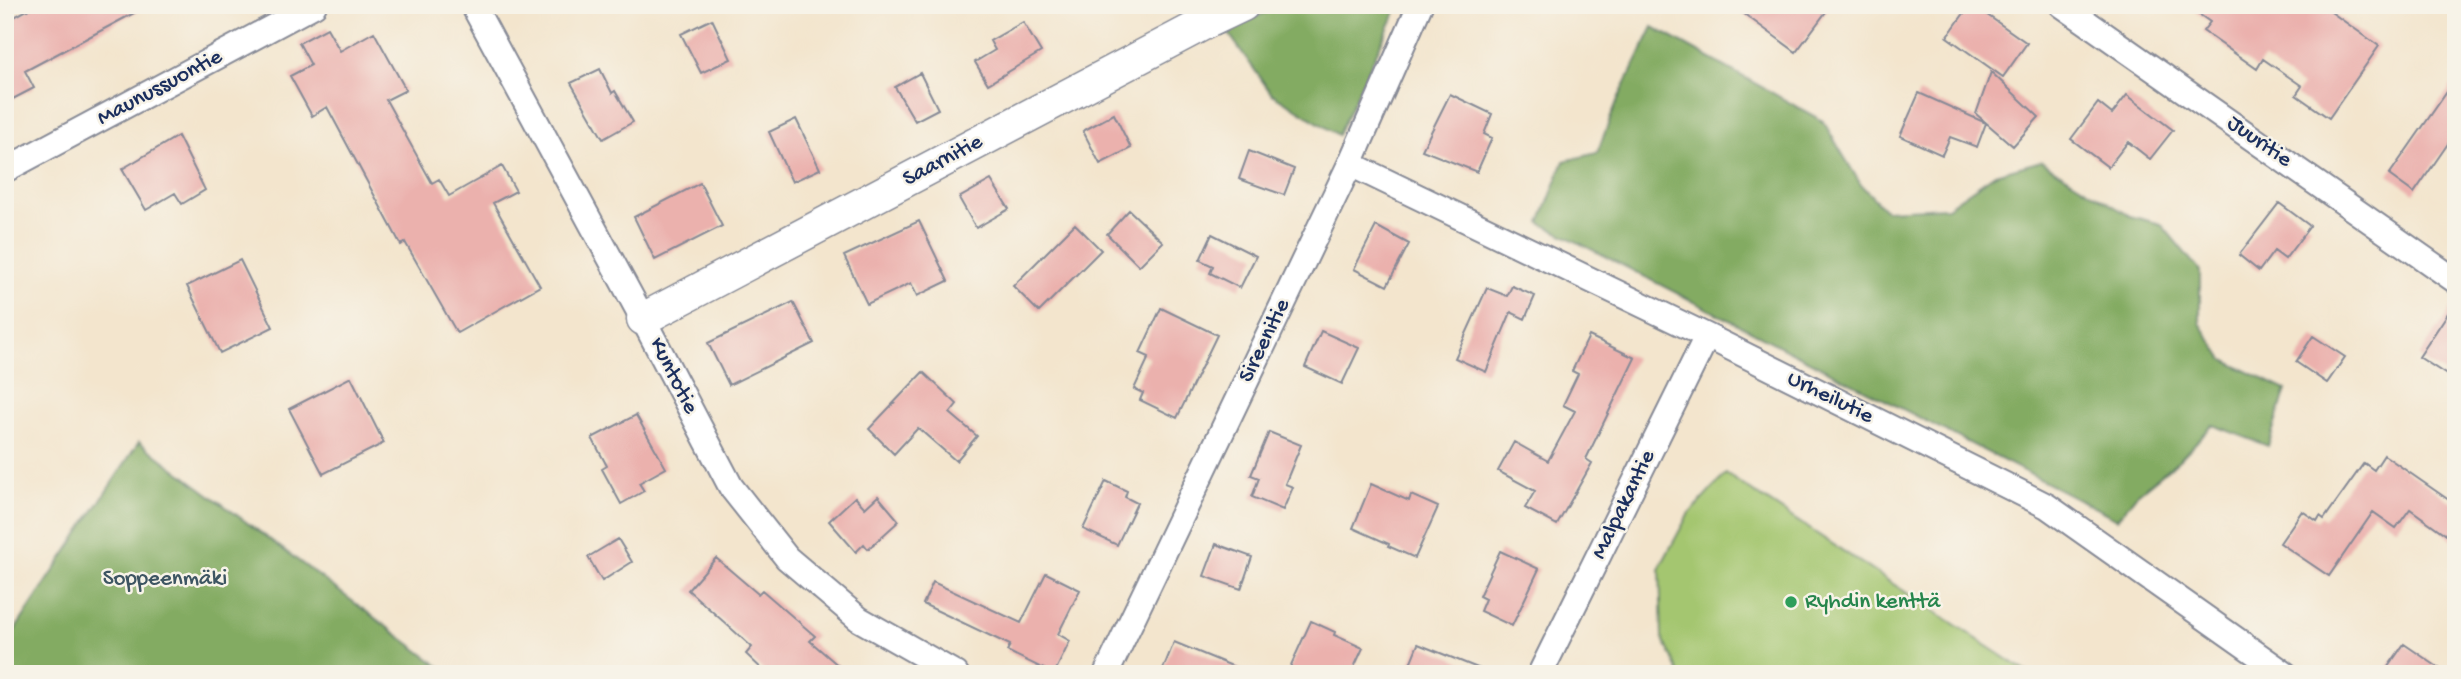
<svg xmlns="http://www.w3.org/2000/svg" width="2461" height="679" viewBox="0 0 2461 679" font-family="'Gochi Hand',sans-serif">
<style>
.green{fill:#a4c66f;stroke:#607a66;stroke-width:2}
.forest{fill:#83ab62;stroke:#4f6d60;stroke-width:2}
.building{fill:#ebb1ad}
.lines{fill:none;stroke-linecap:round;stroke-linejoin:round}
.minor-casing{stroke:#878a96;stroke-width:28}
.tertiary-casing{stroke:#878a96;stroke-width:35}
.minor{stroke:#fff;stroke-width:24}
.tertiary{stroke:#fff;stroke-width:32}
.leisure-dot{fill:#2e9e5b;stroke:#f7f3e8;stroke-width:2.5}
.labels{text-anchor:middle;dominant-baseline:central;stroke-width:5;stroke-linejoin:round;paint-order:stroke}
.street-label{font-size:23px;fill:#1b2f5e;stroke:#f7f3e8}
.park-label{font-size:23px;fill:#3d5562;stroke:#f7f3e8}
.leisure-label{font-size:23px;fill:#27864d;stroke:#f7f3e8;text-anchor:start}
</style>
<rect width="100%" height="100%" fill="#f7f3e8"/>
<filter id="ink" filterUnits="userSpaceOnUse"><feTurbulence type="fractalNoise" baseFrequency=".0143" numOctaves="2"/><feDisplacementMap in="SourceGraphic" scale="14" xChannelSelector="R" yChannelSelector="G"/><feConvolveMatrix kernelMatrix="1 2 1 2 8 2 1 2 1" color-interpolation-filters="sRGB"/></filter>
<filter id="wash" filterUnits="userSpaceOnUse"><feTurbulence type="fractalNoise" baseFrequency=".00686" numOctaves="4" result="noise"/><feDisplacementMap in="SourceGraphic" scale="28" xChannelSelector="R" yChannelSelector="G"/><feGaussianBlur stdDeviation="1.57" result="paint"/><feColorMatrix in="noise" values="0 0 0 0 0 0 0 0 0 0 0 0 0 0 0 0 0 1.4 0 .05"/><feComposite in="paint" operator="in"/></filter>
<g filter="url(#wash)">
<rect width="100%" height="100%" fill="#f3e5cd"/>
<path class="green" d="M1726,474L2030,674H1680L1662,637L1660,567L1688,515Z"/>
<path class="forest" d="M1281,5H1399L1338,135L1271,93L1227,31Z
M1653,27L1823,121L1861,185L1885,210L1947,207L1995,174L2041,161L2130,216L2161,224L2200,271V323L2224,360L2286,390L2268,446L2213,425L2179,460L2136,495L2117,519L1540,223L1564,161L1597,153L1618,99Z
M139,442L450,674H5V645Z"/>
<g id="blocks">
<path class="building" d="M36,5H149L25,71L34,88L5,103V22Z
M1732,5H1831L1796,52Z
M1970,5H1973L2027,43L2003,77L1947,37Z
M2186,5H2321L2379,46L2329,118L2296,95L2302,86L2263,59L2257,69L2203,31L2210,22Z
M712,19L731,59L701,73L681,34Z
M1023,22L1041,52L988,84L975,62L995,50L990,41Z
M327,28L340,51L374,32L406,90L386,100L432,183L439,179L449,196L502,166L516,191L493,203L540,286L457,333L405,242L401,245L327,107L312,116L290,76L311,65L299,43Z
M600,69L612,93L615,91L633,122L603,139L571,83Z
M1991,72L2039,117L2013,146L1976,114Z
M920,73L938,109L915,121L895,87Z
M2456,79V132L2414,193L2389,175Z
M1919,93L1986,123L1977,147L1950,137L1942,155L1900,136Z
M1450,94L1492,114L1484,134L1492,138L1477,172L1422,150Z
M2127,95L2173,130L2150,159L2128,142L2108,167L2071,139L2098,103L2112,114Z
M1114,114L1131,148L1100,164L1083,131Z
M796,119L820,169L792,182L769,132Z
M178,136L205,190L182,204L175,193L146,210L122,169Z
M1249,151L1294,169L1284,195L1239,179Z
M991,180L1009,209L976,228L959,198Z
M700,183L722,226L655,260L634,217Z
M2279,203L2310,226L2285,259L2274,251L2259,271L2239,255Z
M1129,210L1163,242L1139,266L1107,234Z
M919,221L948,281L917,296L911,283L867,304L844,256Z
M1075,224L1101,250L1039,312L1013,286Z
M1376,226L1409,244L1387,286L1354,269Z
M1212,234L1256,256L1240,288L1210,273L1213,266L1200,260Z
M240,260L273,327L220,353L187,286Z
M1512,286L1535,296L1525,319L1511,312L1486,372L1455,358L1487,288L1507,296Z
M2456,301V381L2419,357Z
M793,302L814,343L729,385L708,343Z
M1161,308L1217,335L1177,418L1140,400L1143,393L1134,389L1149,357L1140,353Z
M1321,331L1359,348L1342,384L1305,367Z
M1589,336L1635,358L1586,459L1592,463L1557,525L1525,508L1535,491L1498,471L1514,442L1548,461L1575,411L1563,405L1578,374L1572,371Z
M2313,336L2345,357L2327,383L2296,362Z
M923,372L957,404L950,413L977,436L956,461L918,428L894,454L869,429Z
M351,377L384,443L323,474L289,409Z
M636,415L666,468L639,483L644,491L621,504L602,469L607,466L592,438Z
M1269,432L1301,445L1285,484L1293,487L1283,510L1252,497L1259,478L1251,475Z
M2384,455L2456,505V542L2410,509L2396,528L2373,512L2329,576L2280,543L2302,511L2317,521L2320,516L2324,519L2364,463L2374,470Z
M1106,481L1127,491L1125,497L1137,503L1117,545L1083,529Z
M1371,484L1409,501L1411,495L1438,507L1415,558L1388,546L1389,544L1353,528Z
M878,496L899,521L868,549L864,544L856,552L829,521L855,497L865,508Z
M618,539L632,562L602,581L588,557Z
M1216,544L1252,557L1241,589L1204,576Z
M1500,551L1539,569L1512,626L1480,611L1485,599L1479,596Z
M716,558L758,594L762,590L815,636L810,641L848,674H767L746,654L752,647L688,590Z
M1046,573L1080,590L1058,634L1070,641L1054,674L1007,651L1010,645L923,604L933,582L1021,623Z
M1311,621L1335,632L1334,635L1363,648L1351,674H1287Z
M1174,642L1249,673V674H1161Z
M1418,644L1490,673V674H1406Z
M2404,644L2448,674H2383Z"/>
</g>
</g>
<g filter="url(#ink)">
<use href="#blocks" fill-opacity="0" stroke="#878a96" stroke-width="2"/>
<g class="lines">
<defs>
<path id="minor" d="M473,5L643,319L731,487L787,558L859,619L956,674
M2062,5L2456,281
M1350,164L1707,336L2047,506L2285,674
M5,170L314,5
M1106,674L1350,164L1420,5
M1540,674L1707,336"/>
<path id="tertiary" d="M643,319L1203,24L1243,5"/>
</defs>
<use href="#minor" class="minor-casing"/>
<use href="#tertiary" class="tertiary-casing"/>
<use href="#minor" class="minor"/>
<use href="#tertiary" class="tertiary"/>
</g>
</g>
<circle class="leisure-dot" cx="1791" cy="602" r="7"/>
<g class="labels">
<g class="street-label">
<text transform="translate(160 88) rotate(-28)">Maunussuontie</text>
<text transform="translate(2259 142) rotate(35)">Juuritie</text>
<text transform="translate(943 161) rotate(-28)">Saarnitie</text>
<text transform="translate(1265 341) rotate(-64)">Sireenitie</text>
<text transform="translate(673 376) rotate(63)">Kuntotie</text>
<text transform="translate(1830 398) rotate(26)">Urheilutie</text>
<text transform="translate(1624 505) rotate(-64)">Malpakantie</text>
</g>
<g class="park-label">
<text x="165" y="579">Soppeenmäki</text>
</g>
<g class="leisure-label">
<text x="1805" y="602">Ryhdin kenttä</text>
</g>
</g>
<rect width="2461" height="679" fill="none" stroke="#f7f3e8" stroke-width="28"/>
</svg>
